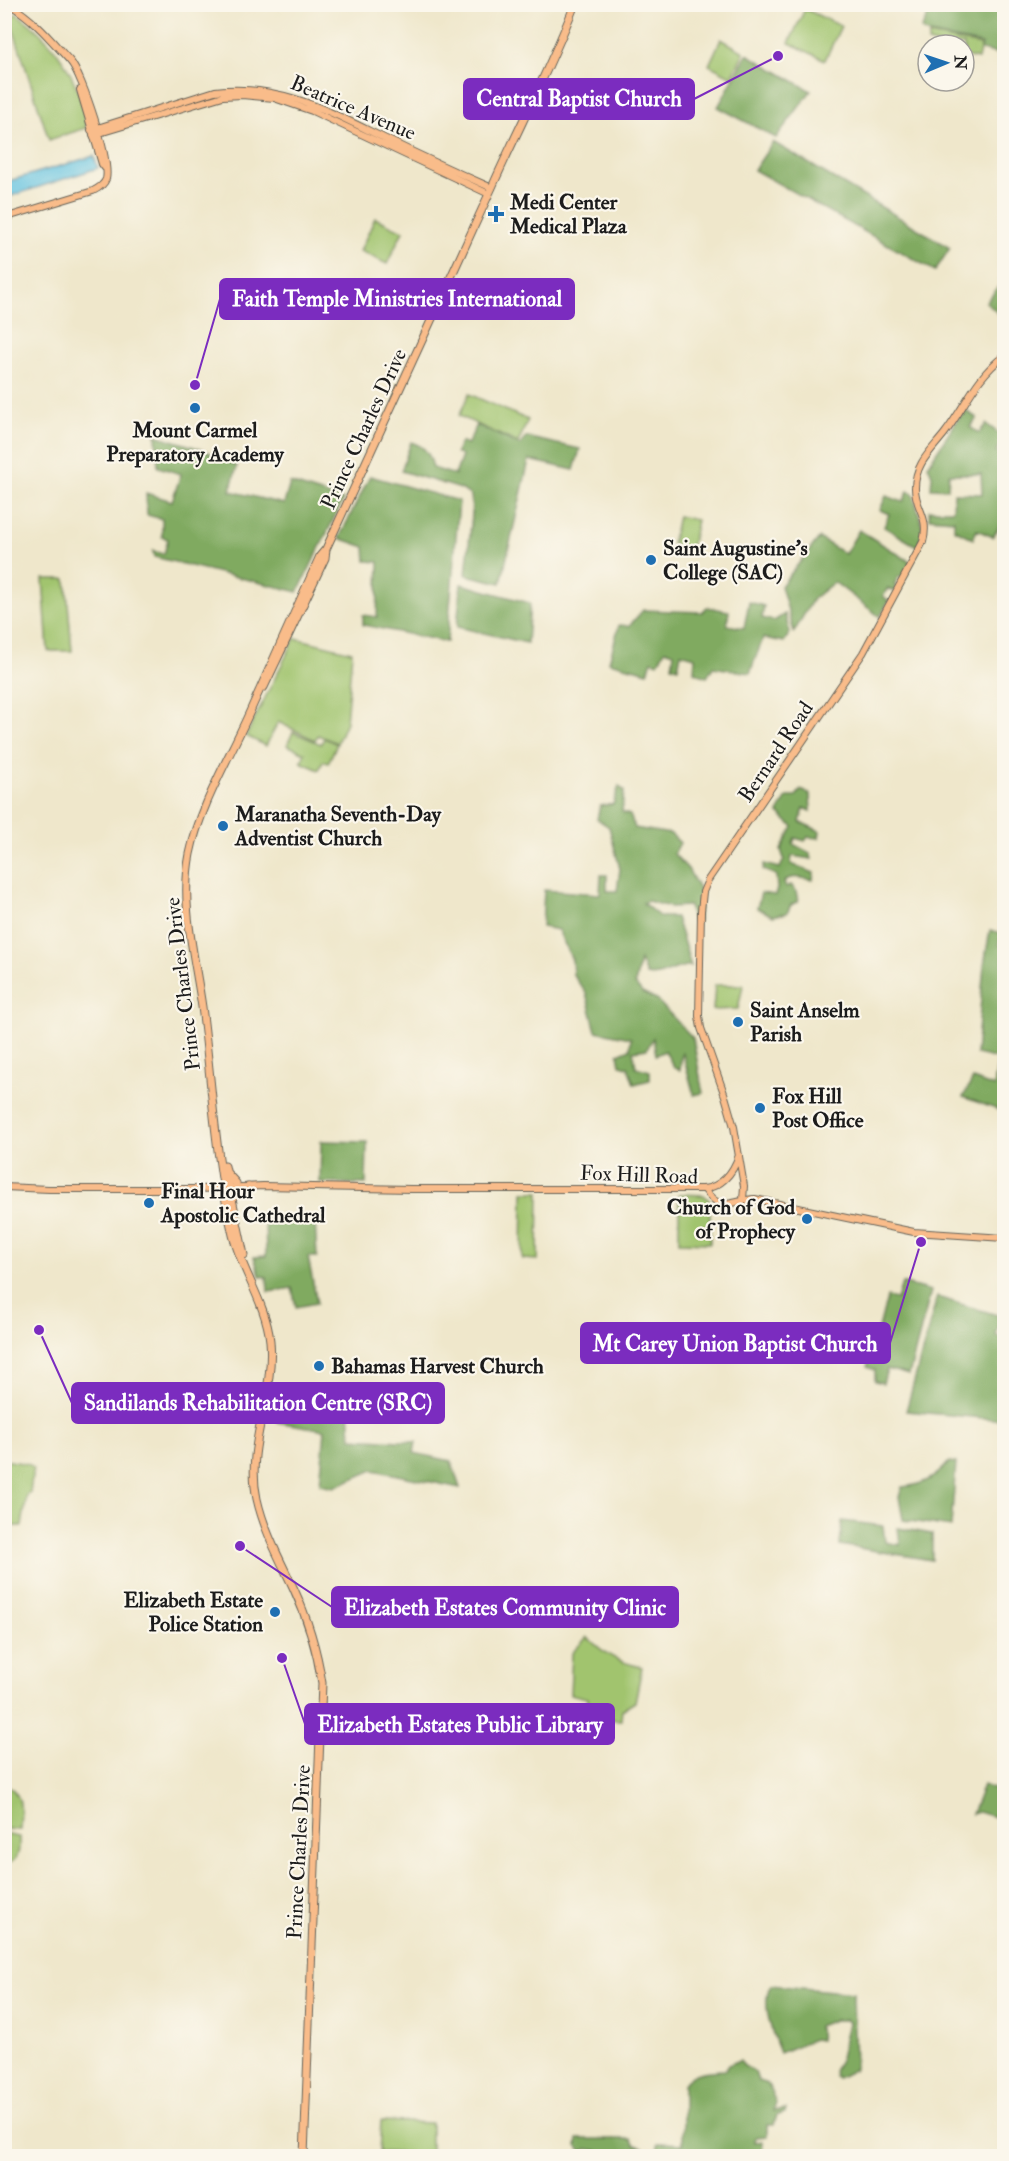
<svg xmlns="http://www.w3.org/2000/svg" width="1009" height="2161" viewBox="0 0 1009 2161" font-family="'IM FELL Double Pica',serif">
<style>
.green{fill:#a1c46e;stroke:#5e7045;stroke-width:1.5}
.forest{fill:#80aa61;stroke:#4e633e;stroke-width:1.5}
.water{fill:#62c2e0;stroke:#3f6f7e;stroke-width:1.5}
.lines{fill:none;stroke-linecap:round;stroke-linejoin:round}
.major-casing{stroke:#666359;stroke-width:8}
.highway-casing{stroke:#666359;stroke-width:9}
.major{stroke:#f9bc8a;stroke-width:6}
.highway{stroke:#f9bc8a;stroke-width:7}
.poi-dot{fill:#1f6fb2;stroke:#fbf7ec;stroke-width:2}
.labels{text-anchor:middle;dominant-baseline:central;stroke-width:4.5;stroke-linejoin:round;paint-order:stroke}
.street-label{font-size:21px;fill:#1c1c1c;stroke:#fbf7ec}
.poi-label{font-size:21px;font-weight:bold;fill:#1c1c1c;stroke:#fbf7ec;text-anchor:start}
.leader{fill:none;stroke:#7b2cbf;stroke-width:2}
.callout-dot{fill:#7b2cbf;stroke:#fbf7ec;stroke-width:2}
.callout{fill:#7b2cbf;stroke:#7b2cbf;stroke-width:2}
.callout-label{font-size:22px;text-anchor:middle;font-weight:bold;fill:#fff}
</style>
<rect width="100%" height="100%" fill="#fbf7ec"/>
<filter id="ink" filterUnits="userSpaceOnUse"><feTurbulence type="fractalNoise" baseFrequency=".0167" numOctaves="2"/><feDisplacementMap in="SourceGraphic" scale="12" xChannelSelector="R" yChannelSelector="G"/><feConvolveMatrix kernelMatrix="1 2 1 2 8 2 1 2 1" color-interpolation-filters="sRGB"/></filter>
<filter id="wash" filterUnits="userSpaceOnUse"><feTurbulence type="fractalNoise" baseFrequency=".008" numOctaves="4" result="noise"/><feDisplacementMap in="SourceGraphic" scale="24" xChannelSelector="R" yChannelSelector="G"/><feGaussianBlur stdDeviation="1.35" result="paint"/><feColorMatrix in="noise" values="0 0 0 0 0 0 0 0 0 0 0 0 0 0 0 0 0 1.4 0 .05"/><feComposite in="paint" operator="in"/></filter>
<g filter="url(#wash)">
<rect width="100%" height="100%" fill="#efe7cb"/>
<path class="green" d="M805,9L841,26L825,60L789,43Z
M17,14C48,36 70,63 81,100C83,109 86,118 86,128L49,140L9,16Z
M929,35L981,45L978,59L964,56V45H940L928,42Z
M721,39L744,52L732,77L709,65Z
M375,218L403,231L387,264L360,251Z
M469,394L528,420L518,443L459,416Z
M678,516L697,520L691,548L672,544Z
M43,579H66L72,651H48Z
M295,638L352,652L346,722L337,743L318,735L315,740L278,722L266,746L246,736Z
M293,732L321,744L324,738L337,744L328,763L323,761L319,770L301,762L305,753L287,745Z
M715,985H743L738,1009L713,1010Z
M523,1192H539L538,1260L522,1259Z
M679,1194L704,1195L710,1201V1243L679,1242Z
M4,1460L28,1464L33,1468L30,1493L27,1495L22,1526H5Z
M587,1637C606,1655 617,1662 642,1667L635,1702L622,1710L621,1720L586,1718L587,1698L570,1694L572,1653Z
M5,1784C24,1794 21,1811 20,1830L5,1829Z
M4,1834L19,1837C19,1849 21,1859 7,1864L5,1863Z
M381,2121L431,2123V2154L379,2152Z"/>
<path class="forest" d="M933,5H1004V55L981,50L982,44L929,34L921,30Z
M747,54L811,91L776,138L718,107Z
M773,142L950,248L935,271L754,170Z
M1004,280V319L986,302Z
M964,410L977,418L970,427L979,433L986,424L1004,437V440L996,451L1004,457V523L1002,522L993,537L977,530L973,539L954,529V520L929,518V510H953L954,493L982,494L981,474H949L948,489L931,488L932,475L928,465Z
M477,425L520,445L526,437L580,449L574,470L529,460L501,583L466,575L472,513L471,496L461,489L401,471L411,442C426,447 430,454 433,468L455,475L462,456L456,453L461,442L467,445Z
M156,435L204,450L237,466L230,491L284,504L290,483L343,500L298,592L154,557L153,551L164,554L168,539L162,537V519L147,515L146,493L172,501L181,474L158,467Z
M370,476L459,501L447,642L363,625V615L377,617L379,562L366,561L365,547L339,538Z
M908,491L913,493L923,529L918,547L884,527L889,514L880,510L886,496L903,502Z
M859,530L911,562L902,578L899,576L894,585L897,587L895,591L888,588L883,596L889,601L880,617L834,582L813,599L794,632L781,586L819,538L845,554Z
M461,584L530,603L527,643L457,627Z
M749,602L764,606L762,618L774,621L785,614L790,633L784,642L763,638L750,673L713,667L707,677L694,672L695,657L681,653L678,668L672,666L674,653L665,650L658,663L652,661L648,672L609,662L619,625L629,626L643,610L702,612L707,607L729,611L727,625L744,628Z
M619,786L624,791L622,812L630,815L635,828L671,834L680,843L674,854L688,869L700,891L699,921H692L689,906L670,907L648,901L643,903L660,917H676L691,966C675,965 661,979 646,975L640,960L635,984L642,993L657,1000L693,1038L703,1093L694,1095L682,1051L680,1070L674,1068L665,1051L656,1055L653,1038L647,1049L633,1051L636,1067L650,1071V1080L634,1084L628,1067L620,1065L618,1054L630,1049L631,1038L596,1031L586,993L573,975L572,960L558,930L542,927L544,890L600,894L601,875H607V891H617L620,869L609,827L597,819L600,806L613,804Z
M801,790L810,794L811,811L804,808L800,822L820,831L819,838L808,837L805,841L795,838L793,844L810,853L812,859L792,856L791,864L814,873L813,880C803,879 791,874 784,882L786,887L791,885L796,891L798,901L791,905L787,913L773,916L757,908L761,893L775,895L777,889L776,875L763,870L764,864L780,868L784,859L781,850L793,827L778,813L787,797H795Z
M990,930L1002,933L999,944L1004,949V1112L963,1097L973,1079L994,1087L998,1059L976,1054L984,965Z
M321,1141L367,1142L366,1184L320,1183Z
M265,1218L315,1220L317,1257H308L317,1303L296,1307L292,1288L268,1292L267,1277L260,1276L254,1257L266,1256Z
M902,1283L931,1291L909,1375L887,1369L883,1383L875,1381V1370L867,1367L869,1360L876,1361L884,1333L878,1331L887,1297L897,1299Z
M937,1297L1004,1317V1330L998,1328L996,1336L1004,1338V1404H1000V1411L1004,1412V1420L906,1411Z
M364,1382L366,1390L348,1391L351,1438L416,1442L414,1453L451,1461L460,1488L373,1470L334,1487L320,1484L325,1430L278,1422L279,1393Z
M949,1462L956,1463L951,1527L903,1520L899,1497L902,1487C923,1485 936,1478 949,1462Z
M842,1521L883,1526L885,1542L900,1545L898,1528L932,1534V1560L840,1545Z
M983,1785L1004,1793V1820L978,1812L972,1814Z
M771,1985L853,1993L855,2069L838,2078L835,2077L834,2069L839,2062L848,2023L846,2020H834L818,2026L820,2040L813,2039L780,2053C773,2036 760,2001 771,1985Z
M740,2060L744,2066L755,2072L758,2081L768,2084L776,2103L773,2111L786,2109L785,2113L777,2115L774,2125H767V2136L756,2137L755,2142L763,2141L762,2156H658V2143L683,2144V2084C692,2070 710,2071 725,2070L728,2065Z
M578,2139H631L635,2145L643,2147V2150L640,2153L638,2151L634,2152L635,2156H598V2151L587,2149L582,2152L577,2146Z"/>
<path class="water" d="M94,156L98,168L5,198V182Z"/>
</g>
<g filter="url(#ink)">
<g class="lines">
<defs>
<path id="major" d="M80,90L102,164L105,168
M91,130L215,91C279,83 328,111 384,138C419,155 456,172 492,188
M93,135L223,96L242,95L274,98L312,111L489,194
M4,218L93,191C99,188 104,185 106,179C111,162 82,74 70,61C49,38 37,22 9,4
M4,1187L49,1189H200L263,1186L411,1189H704C723,1186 733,1173 739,1155
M704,1189C723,1215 730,1200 755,1199L914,1232L1004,1238
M743,1200L744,1186L734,1127L725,1096L701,1028L699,1016L701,911L703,892L708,880L863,653L923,542C930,516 915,509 915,488C915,463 932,450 945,433C966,405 975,378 1004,356"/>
<path id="highway" d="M264,687L325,558L326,549
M225,1166L244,1255
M227,1173L236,1183
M231,1201L236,1192L248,1187
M304,2156L322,1683C317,1650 307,1617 293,1587C279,1558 264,1530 257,1499C245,1446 275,1395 270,1341C266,1303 242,1272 233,1235C215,1160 212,1083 202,1007C195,957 180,904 190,854C200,805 232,753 252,707C275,657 297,606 320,556L326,549C383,427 438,305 494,183C521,123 551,66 575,4"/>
</defs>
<use href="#major" class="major-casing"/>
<use href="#highway" class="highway-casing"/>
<use href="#major" class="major"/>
<use href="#highway" class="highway"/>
</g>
</g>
<g class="poi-dot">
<path d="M493 205h6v6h6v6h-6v6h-6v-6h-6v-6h6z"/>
<circle cx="195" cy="408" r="6"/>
<circle cx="651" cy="560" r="6"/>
<circle cx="223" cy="826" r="6"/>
<circle cx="738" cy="1022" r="6"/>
<circle cx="760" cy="1108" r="6"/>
<circle cx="149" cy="1203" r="6"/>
<circle cx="807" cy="1219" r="6"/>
<circle cx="319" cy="1366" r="6"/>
<circle cx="275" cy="1612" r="6"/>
</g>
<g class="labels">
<g class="street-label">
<text transform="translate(353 108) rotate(23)">Beatrice Avenue</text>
<text transform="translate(364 429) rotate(-65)">Prince Charles Drive</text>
<text transform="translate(776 752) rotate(-56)">Bernard Road</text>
<text transform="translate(183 984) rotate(-97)">Prince Charles Drive</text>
<text transform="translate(639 1175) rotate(2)">Fox Hill Road</text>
<text transform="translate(299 1852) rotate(-87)">Prince Charles Drive</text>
</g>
<g class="poi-label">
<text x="510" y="202">Medi Center<tspan x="510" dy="24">Medical Plaza</tspan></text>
<text x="195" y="430" text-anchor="middle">Mount Carmel<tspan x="195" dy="24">Preparatory Academy</tspan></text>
<text x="663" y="548">Saint Augustine's<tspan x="663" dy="24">College (SAC)</tspan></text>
<text x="235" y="814">Maranatha Seventh-Day<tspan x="235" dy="24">Adventist Church</tspan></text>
<text x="750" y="1010">Saint Anselm<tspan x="750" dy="24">Parish</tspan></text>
<text x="772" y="1096">Fox Hill<tspan x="772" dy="24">Post Office</tspan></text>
<text x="161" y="1191">Final Hour<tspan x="161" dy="24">Apostolic Cathedral</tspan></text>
<text x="795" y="1207" text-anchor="end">Church of God<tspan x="795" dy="24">of Prophecy</tspan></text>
<text x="331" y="1366">Bahamas Harvest Church</text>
<text x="263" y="1600" text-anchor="end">Elizabeth Estate<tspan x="263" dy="24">Police Station</tspan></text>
</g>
</g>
<path class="leader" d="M778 56L694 99M195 385L220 299M921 1242L890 1343M39 1330L72 1403M240 1546L332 1607M282 1658L305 1724"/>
<g class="callout-dot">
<circle cx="778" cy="56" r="6"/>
<circle cx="195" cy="385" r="6"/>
<circle cx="921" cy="1242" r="6"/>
<circle cx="39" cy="1330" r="6"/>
<circle cx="240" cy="1546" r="6"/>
<circle cx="282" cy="1658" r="6"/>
</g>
<g class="callout">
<rect x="464" y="79" width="230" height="40" rx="6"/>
<rect x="220" y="279" width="354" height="40" rx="6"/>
<rect x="581" y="1323" width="309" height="40" rx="6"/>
<rect x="72" y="1383" width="372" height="40" rx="6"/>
<rect x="332" y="1587" width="346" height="40" rx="6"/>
<rect x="305" y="1704" width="309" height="40" rx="6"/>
</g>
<g class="callout-label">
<text x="579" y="106">Central Baptist Church</text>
<text x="397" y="306">Faith Temple Ministries International</text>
<text x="735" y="1351">Mt Carey Union Baptist Church</text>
<text x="258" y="1410">Sandilands Rehabilitation Centre (SRC)</text>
<text x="505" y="1615">Elizabeth Estates Community Clinic</text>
<text x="460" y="1732">Elizabeth Estates Public Library</text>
</g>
<rect width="1009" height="2161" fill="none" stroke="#fbf7ec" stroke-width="24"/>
<g transform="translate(946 63) rotate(88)"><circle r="28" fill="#fbf7ec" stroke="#a29f99" stroke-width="1.5"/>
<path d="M0-4.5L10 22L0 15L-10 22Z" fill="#1f6fb2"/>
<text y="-9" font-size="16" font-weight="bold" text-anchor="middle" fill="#1c1c1c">N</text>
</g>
</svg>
